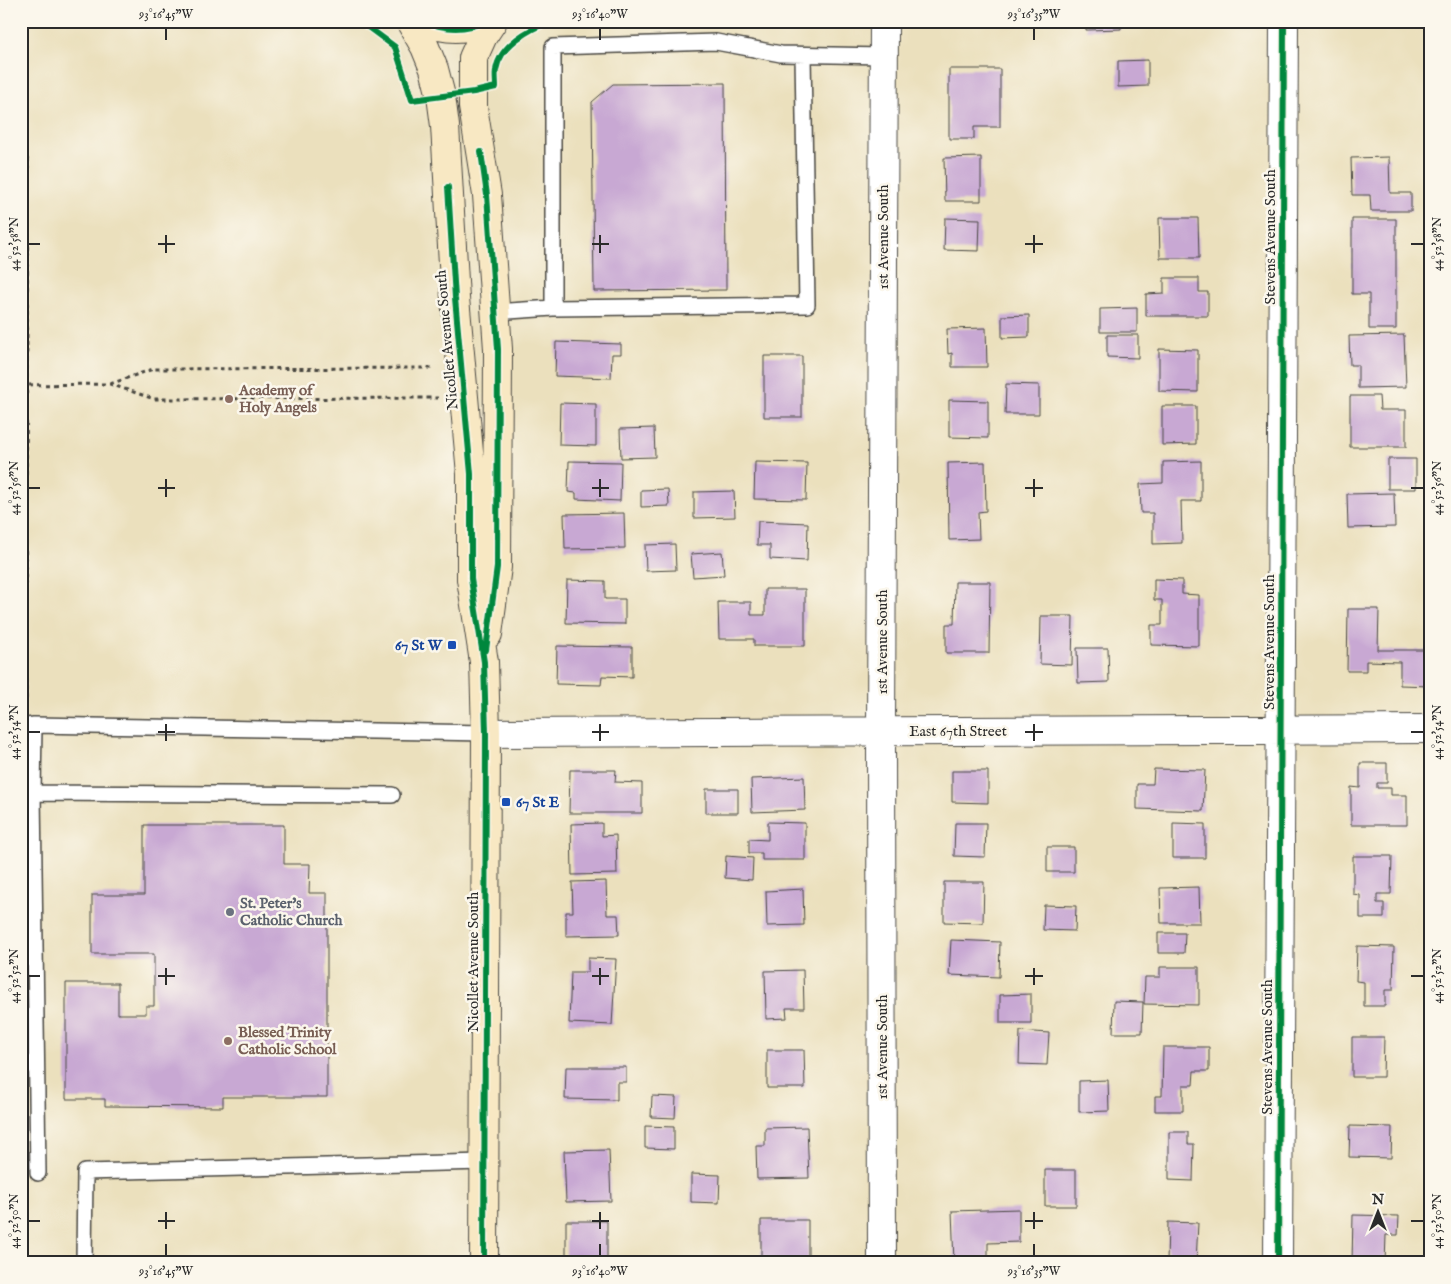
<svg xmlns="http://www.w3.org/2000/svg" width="1451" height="1284" viewBox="0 0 1451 1284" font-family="'IM FELL English',serif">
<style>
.building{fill:#c8a8d3}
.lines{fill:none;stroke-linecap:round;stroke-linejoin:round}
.service-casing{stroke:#484641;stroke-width:18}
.minor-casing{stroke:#484641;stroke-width:30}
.secondary-casing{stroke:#484641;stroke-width:30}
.path{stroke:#484641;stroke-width:3;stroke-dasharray:4 4;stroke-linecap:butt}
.service{stroke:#fff;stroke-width:15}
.minor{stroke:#fff;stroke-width:28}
.secondary{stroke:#f8e8c3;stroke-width:28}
.cycleway-casing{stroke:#fbf7ec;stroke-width:9}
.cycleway{stroke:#00873e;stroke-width:6}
.ticks{fill:none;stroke:#2b2b2b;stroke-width:2}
.education-dot{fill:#8d6e63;stroke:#fbf7ec;stroke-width:2}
.transit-dot{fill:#1a4fb4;stroke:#fbf7ec;stroke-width:2}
.worship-dot{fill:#6b7280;stroke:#fbf7ec;stroke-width:2}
.labels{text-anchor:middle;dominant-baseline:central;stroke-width:5;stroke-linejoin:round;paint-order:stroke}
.street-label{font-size:15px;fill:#2b2b2b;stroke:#fbf7ec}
.education-label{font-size:15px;font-weight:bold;fill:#785e54;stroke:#fbf7ec;text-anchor:start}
.transit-label{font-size:15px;font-weight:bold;fill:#164399;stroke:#fbf7ec;text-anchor:end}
.worship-label{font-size:15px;font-weight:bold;fill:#5b616d;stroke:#fbf7ec;text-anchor:start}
.neatline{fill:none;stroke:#2b2b2b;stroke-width:2}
.ticks-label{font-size:12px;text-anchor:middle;fill:#2b2b2b}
</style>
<rect width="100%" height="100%" fill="#fbf7ec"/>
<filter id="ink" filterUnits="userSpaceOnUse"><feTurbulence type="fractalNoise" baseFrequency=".02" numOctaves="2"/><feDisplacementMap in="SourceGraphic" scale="10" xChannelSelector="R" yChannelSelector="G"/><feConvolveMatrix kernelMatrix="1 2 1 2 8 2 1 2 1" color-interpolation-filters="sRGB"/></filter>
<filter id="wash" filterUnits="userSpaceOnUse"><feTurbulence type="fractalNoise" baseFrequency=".0096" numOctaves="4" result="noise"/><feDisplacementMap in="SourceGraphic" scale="20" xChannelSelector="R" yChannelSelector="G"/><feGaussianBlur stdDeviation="1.12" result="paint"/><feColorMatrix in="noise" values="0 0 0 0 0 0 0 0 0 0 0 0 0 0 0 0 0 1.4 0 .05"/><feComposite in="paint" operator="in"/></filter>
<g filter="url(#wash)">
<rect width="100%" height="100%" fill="#ebe0bd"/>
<g id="blocks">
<path class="building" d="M1086,21H1121V29L1086,30Z
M1148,60V86L1118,87V61Z
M949,69H1000V127H974V139H949Z
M725,83L726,290L594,291L592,102L613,84Z
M981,157V201H945L944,158Z
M1389,157L1390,193H1411V211H1371L1370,195H1352L1351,158Z
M945,218L980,219L979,251L944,250Z
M1159,218H1198L1199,258H1160Z
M1352,219H1396V329H1369V294H1352Z
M1164,278H1199V292H1208V316H1146V294L1164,293Z
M1137,308V332H1100V309Z
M1029,315V337L1002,338V316Z
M986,328L987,367H952V353L948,354L947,329Z
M1107,335H1138V358L1107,357Z
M1404,335L1406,387L1358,388V365H1350L1349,336Z
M556,342L621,344V354H612L611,378L555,376Z
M1159,349L1198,350V392L1159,391Z
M764,356H802V417H764Z
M1006,384L1039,385V414H1005Z
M1350,396H1379L1380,410H1406V447H1350Z
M949,400L988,401V438L949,437Z
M560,403L596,404V446L559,445Z
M1162,406H1196V444L1162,445Z
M654,428L655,457L621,458L620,429Z
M1388,459H1416V489H1388Z
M569,461L621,462L620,501L576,499V493L568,492Z
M1201,461V501H1181L1182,543L1153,544V513H1141L1140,484L1163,483V462Z
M755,462L807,463L806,500L754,499Z
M985,462L986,511L978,512L979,539L949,540L948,463Z
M668,489L669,506L641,507V490Z
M734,491L735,517L694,518V492Z
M1394,493L1395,527L1348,528L1347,494Z
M624,513L625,548L565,549L564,514Z
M758,521L808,523L807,561L770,559V545H757Z
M675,544L676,570L646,571L645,545Z
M722,552L724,575L693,577L691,554Z
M1154,579L1182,580V594L1199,595V646L1151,645V625H1162V600H1154Z
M567,580L605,581V599H625V624L566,623Z
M955,582H990L989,653H946V624H954Z
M765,589H805V646H754V639H719L718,602H751V615H765Z
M1348,609H1379L1378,650H1430V686L1400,685V662L1366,661V671H1347Z
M1041,616H1073L1072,665L1040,664Z
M557,646L632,647V677L602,676L601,685L556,684Z
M1077,648H1108L1109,682L1078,683Z
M1360,763H1387V783H1377V788H1391V795H1407V825H1351V787L1360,788Z
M1154,769L1205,770L1203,811L1137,809V784H1153Z
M570,770H616L615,782L642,783V813H569Z
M952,771H988V803L952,802Z
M804,777L805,810L752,812L751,779Z
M706,789H738V813H706Z
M768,822L805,823V860H762V853H749V839L768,840Z
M602,823V836L616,835L617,874L572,875L571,824Z
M955,823H986L985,857L954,856Z
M1173,823L1205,824V858H1173Z
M144,825H284V864H310L309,893H327V1097H223V1107L105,1106V1099H66V983H118V1014H146V1006H154V954H92V895H144Z
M1047,847H1074V872H1047Z
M726,856L753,858L752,880L725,878Z
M1353,856H1392L1391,894H1377V903H1384V918H1360V895L1353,894Z
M606,881L607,915H618L619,935L566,936V912H573L572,882Z
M944,882H984L983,923L944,922Z
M1199,887L1200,923H1161L1160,888Z
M803,889L804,925L767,926L766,891Z
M1044,905L1076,906L1075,931L1043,930Z
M1158,933H1185L1184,953H1158Z
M951,940L1000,942L999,977L949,975Z
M1357,946L1394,947L1393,990H1385V1006H1364V982L1356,981Z
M588,958L616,959L612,1025L569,1023L571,972H588Z
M1160,967H1199V1005L1144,1004L1145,977H1160Z
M803,970L804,1008H786L787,1018L766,1019L765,971Z
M1031,994V1023H1000V995Z
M1114,1001L1143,1002L1142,1033H1113Z
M1020,1031L1049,1033L1047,1065L1019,1064Z
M1352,1037H1384L1383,1077H1352Z
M1163,1047H1209V1071H1194L1193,1085H1183V1111H1155V1096H1162Z
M767,1050H804L805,1088H767Z
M566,1067H626V1082H617V1100L565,1099Z
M1108,1080L1109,1111L1079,1112V1081Z
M652,1096L676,1097L675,1118L651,1117Z
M645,1126L674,1127V1149L645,1148Z
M1350,1126L1392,1127L1391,1158L1349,1157Z
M807,1127L809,1178L757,1179L756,1146H765V1128Z
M1169,1132H1188V1144H1194L1193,1181L1169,1180Z
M609,1150L611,1201L566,1202L564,1151Z
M1045,1170H1076V1206H1045Z
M691,1174L720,1175L719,1203L691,1202Z
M1019,1209V1242L988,1243V1263H954L952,1211Z
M1353,1215L1399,1216L1398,1235H1386L1385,1263H1352Z
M761,1220H808V1263H761Z
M566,1221H607V1263H566Z
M1168,1222L1198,1223L1196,1263H1167Z"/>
</g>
</g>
<g filter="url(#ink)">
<use href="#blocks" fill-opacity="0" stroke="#484641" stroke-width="1"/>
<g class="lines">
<defs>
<path id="service" d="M803,55L807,305L553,308V47L716,42L781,54L883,56
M496,312L553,308
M34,725L33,793L38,1173
M21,727L34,725L486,733
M33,793L392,795
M84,1263L85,1172L484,1162"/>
<path id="minor" d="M486,733L1430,729
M882,1263L881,732L884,21
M1278,1263L1284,21"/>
<path id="secondary" d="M410,21L425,47L434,69L441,96L445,126L455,298L471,474V579L484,662L486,733L484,1263
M423,21C443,29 465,31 485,21
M488,634L497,567L498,349L487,195L473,107V58L483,36L493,21"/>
</defs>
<use href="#service" class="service-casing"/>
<use href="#minor" class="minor-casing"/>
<use href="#secondary" class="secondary-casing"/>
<path class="path" d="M21,153L28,160L25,643
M110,384L153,369L434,368
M21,385L110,384L154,399L438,398
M21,545H26
M21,643H25L26,703"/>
<use href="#service" class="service"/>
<use href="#minor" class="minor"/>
<use href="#secondary" class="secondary"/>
<defs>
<path id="cycleway" d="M360,21L395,47L412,100L474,92L496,87C496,81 495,75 496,70C500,45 529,29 551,21
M423,21C443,29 465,31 485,21
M481,152L487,195L498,349L497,567L486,650
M448,187L455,298L471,474V579L484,662L486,733L484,1263
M1278,1263L1284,21"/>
</defs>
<use href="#cycleway" class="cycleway-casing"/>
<use href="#cycleway" class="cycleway"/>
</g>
</g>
<path class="ticks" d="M166,28V40M600,28V40M1034,28V40M166,235V253M600,235V253M1034,235V253M28,244H40M158,244H175M592,244H609M1025,244H1043M1411,244H1424M166,479V497M600,479V497M1034,479V497M28,488H40M158,488H175M592,488H609M1025,488H1043M1411,488H1424M166,724V741M600,724V741M1034,724V741M28,732H40M158,732H175M592,732H609M1025,732H1043M1411,732H1424M166,968V985M600,968V985M1034,968V985M28,976H40M158,976H175M592,976H609M1025,976H1043M1411,976H1424M166,1212V1229M600,1212V1229M1034,1212V1229M28,1221H40M158,1221H175M592,1221H609M1025,1221H1043M1411,1221H1424M166,1244V1256M600,1244V1256M1034,1244V1256"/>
<g class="education-dot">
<circle cx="229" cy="399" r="5"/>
<circle cx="228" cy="1041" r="5"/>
</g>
<g class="transit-dot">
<rect x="447" y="640" width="10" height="10" rx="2.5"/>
<rect x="501" y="797" width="10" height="10" rx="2.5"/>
</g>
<circle class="worship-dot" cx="230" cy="912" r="5"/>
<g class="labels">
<g class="street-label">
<text transform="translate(883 237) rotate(-90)">1st Avenue South</text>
<text transform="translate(1270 237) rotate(-90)">Stevens Avenue South</text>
<text transform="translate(447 340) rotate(-95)">Nicollet Avenue South</text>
<text transform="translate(882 642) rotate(-90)">1st Avenue South</text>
<text transform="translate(1269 642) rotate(-90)">Stevens Avenue South</text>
<text x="958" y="731">East 67th Street</text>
<text transform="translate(473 962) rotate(-90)">Nicollet Avenue South</text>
<text transform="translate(882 1047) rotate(-90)">1st Avenue South</text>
<text transform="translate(1267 1047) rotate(-90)">Stevens Avenue South</text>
</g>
<g class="education-label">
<text x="239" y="390">Academy of<tspan x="239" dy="17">Holy Angels</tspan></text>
<text x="238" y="1032">Blessed Trinity<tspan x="238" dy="17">Catholic School</tspan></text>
</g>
<g class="transit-label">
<text x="442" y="645">67 St W</text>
<text x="516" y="802" text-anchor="start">67 St E</text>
</g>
<g class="worship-label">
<text x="240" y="903">St. Peter's<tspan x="240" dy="17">Catholic Church</tspan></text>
</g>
</g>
<rect width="1451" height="1284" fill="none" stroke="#fbf7ec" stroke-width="55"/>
<g transform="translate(1378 1212)" stroke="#fbf7ec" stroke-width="4" paint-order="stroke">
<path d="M0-4L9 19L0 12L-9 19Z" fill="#2b2b2b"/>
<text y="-8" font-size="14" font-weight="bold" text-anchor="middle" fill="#2b2b2b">N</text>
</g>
<rect x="28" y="28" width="1396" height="1228" class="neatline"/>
<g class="ticks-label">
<text x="166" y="18">93°16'45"W</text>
<text x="600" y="18">93°16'40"W</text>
<text x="1034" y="18">93°16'35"W</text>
<text transform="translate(14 244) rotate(-90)" y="4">44°52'58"N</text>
<text transform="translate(1437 244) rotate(-90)" y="4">44°52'58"N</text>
<text transform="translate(14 488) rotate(-90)" y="4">44°52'56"N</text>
<text transform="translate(1437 488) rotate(-90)" y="4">44°52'56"N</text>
<text transform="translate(14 732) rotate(-90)" y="4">44°52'54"N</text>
<text transform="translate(1437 732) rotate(-90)" y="4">44°52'54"N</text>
<text transform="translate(14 976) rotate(-90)" y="4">44°52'52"N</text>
<text transform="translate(1437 976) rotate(-90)" y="4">44°52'52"N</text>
<text transform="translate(14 1221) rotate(-90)" y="4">44°52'50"N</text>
<text transform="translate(1437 1221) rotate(-90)" y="4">44°52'50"N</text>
<text x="166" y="1275">93°16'45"W</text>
<text x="600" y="1275">93°16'40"W</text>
<text x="1034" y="1275">93°16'35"W</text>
</g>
</svg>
